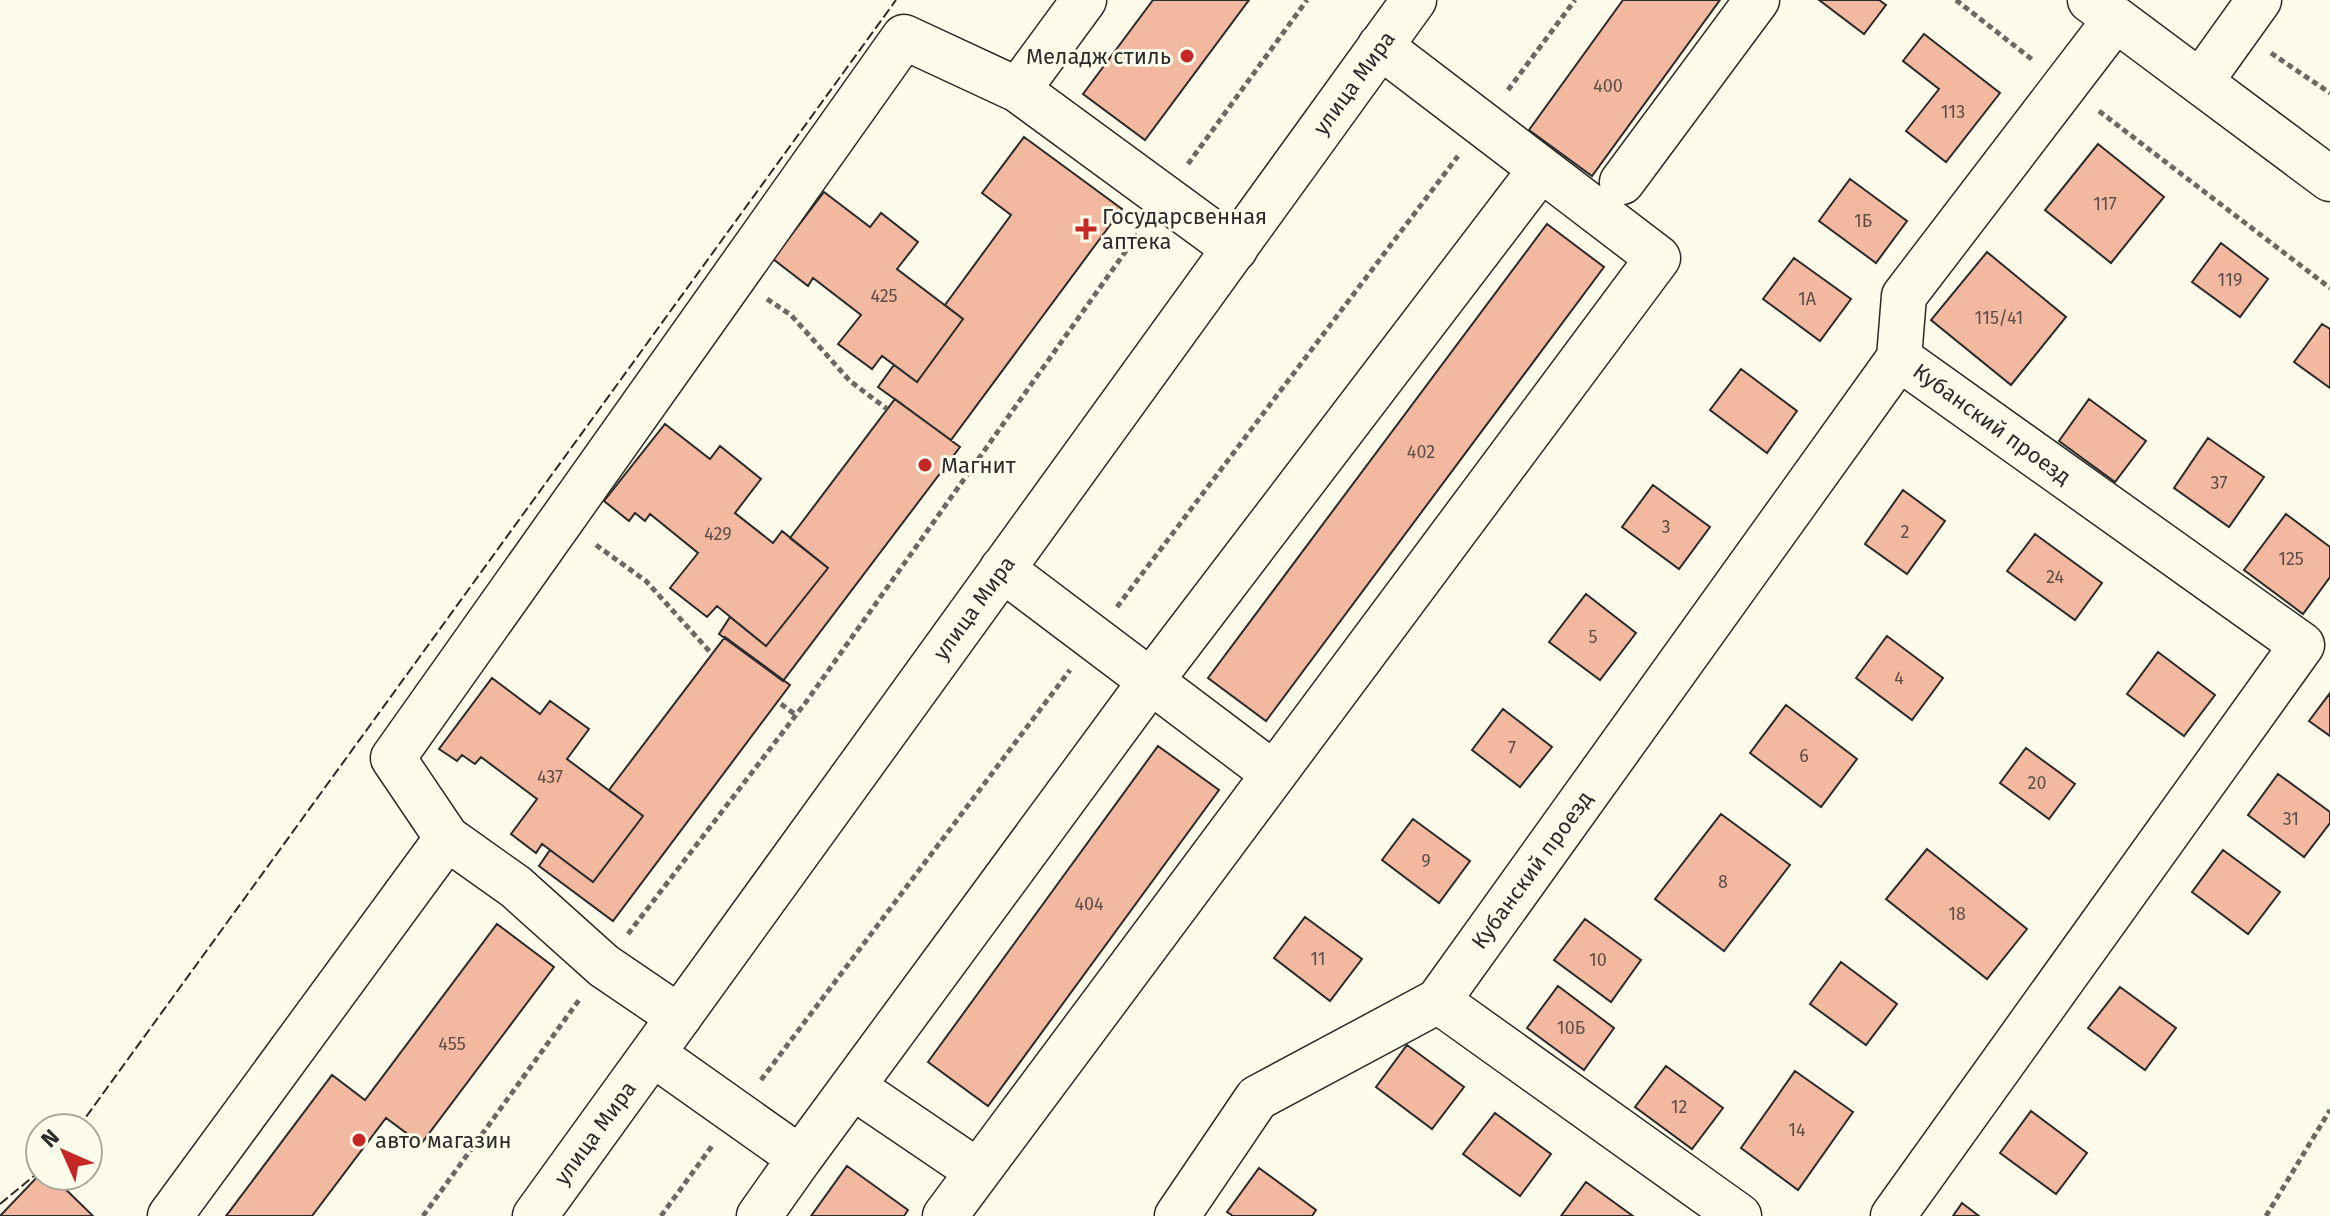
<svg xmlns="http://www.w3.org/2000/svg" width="2330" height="1216" viewBox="0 0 2330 1216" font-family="'Fira Sans',sans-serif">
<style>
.building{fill:#f2b8a0;stroke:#2b2b2b;stroke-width:2}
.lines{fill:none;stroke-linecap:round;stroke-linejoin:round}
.minor-casing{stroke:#2b2b2b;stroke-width:47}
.major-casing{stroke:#2b2b2b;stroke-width:47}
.path{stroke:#6a6964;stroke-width:5;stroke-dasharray:6 4;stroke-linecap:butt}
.minor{stroke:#fdfbea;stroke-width:44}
.major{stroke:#fdfbea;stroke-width:44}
.fence{stroke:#2b2b2b;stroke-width:2;stroke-dasharray:10 4;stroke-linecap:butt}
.poi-dot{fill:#c62828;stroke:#fdfbea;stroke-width:3}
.labels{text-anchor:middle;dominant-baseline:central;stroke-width:6;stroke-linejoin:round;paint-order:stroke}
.number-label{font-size:18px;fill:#5d4e48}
.poi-label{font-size:22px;fill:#2b2b2b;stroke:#fdfbea;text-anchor:start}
.street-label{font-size:22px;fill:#2b2b2b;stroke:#fdfbea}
</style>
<rect width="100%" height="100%" fill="#fdfbea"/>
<path class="building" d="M1153,0H1249L1145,140L1083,94Z
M1623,0H1720L1592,176L1529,130Z
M1819,0H1879L1886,5L1864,34Z
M1924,34L2000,93L1946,162L1906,131L1939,89L1903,61Z
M1024,137L1122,209L951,440L878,387L894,365L917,382L963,319L945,305L1011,215L982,193Z
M2098,144L2164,197L2111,263L2045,210Z
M1850,179L1907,221L1876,263L1819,221Z
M824,192L870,227L881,213L918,242L897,269L963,319L917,382L882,356L872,369L838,344L861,315L813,278L808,286L773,259Z
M1547,224L1604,267L1266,721L1208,678Z
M2221,243L2268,279L2240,317L2192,282Z
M1987,252L2066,317L2011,385L1931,320Z
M1794,258L1851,299L1820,341L1763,299Z
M2322,324L2330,329V388L2294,362Z
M1741,369L1797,411L1767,453L1710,410Z
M895,399L960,447L783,681L719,634L730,617L766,646L828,568L790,538Z
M2089,399L2146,441L2115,482L2059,441Z
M665,424L710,459L720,446L761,479L735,513L773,543L782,531L828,568L766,646L717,606L707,617L670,588L698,553L650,514L645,521L635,513L629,521L604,501Z
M2208,438L2264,477L2229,527L2174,488Z
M1653,485L1710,527L1679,569L1622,527Z
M1903,490L1945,521L1907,574L1865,544Z
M2286,514L2330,547V577L2303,614L2244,570Z
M2035,534L2102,583L2075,620L2007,571Z
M1586,594L1636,633L1600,680L1549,642Z
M1887,636L1943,678L1912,720L1856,678Z
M725,637L790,685L613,921L539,866L550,850L593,882L643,816L609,790Z
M2158,652L2215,695L2184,736L2127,694Z
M492,678L540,714L550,701L589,729L567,759L643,816L593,882L542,844L536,853L511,834L537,799L481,757L475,764L462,755L457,761L439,749Z
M2330,693V736L2309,721Z
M1786,705L1857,759L1821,807L1750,753Z
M1503,709L1552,747L1520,787L1472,750Z
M1158,746L1219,790L988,1106L928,1062Z
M2026,748L2075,784L2049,819L2000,783Z
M2278,774L2330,812V823L2304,857L2248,815Z
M1721,814L1790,865L1724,951L1655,899Z
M1413,819L1470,861L1439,903L1382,860Z
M1927,849L2027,929L1987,979L1886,899Z
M2223,850L2280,892L2248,934L2192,892Z
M1305,917L1362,959L1330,1001L1274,958Z
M1585,919L1641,960L1611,1002L1554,960Z
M497,924L554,967L421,1144L386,1118L312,1216H226L332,1075L365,1100Z
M1841,962L1897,1004L1866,1045L1810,1004Z
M1558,986L1614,1028L1584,1070L1527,1028Z
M2120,987L2176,1028L2145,1070L2088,1028Z
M1407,1045L1464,1087L1432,1129L1376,1087Z
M1666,1066L1723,1108L1692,1149L1635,1107Z
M1795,1071L1853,1112L1798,1190L1741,1148Z
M2031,1111L2087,1153L2056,1194L2000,1153Z
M1495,1113L1551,1154L1520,1196L1463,1154Z
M847,1166L908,1210L904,1216H811Z
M1259,1168L1316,1210L1312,1216H1233L1227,1212Z
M40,1174L52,1176L93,1216H0Z
M1586,1182L1633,1216H1561Z
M1962,1203L1979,1216H1953Z"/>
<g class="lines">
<defs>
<path id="minor" d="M2090,0L2330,179
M2201,81L2259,0
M1018,90L1084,0
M1622,182L1757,0
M1899,358L1904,296L2115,20
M1002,569L1274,774
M679,1017L604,966L516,887L447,838L393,758L904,37L1018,90L1235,249
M653,1054L800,1158L1150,682L1541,169
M853,1087L977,1171
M170,1216L447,838
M759,1216L800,1158
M945,1216L1658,258L1380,46
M1177,1216L1257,1098L1438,1001
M1739,1216L1438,1001L1899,358
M1893,1216L2302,645L1899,358"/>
<path id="major" d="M535,1216L1414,0"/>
</defs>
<use href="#minor" class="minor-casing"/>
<use href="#major" class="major-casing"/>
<path class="path" d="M1956,0L2034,61
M2271,53L2330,93
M1508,90L1575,0
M2099,111L2330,288
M1188,164L1307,0
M767,299L791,315L850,381L887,409
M952,458L971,472
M596,545L646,581L711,653
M1117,607L1458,156
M781,704L796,715
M628,934L806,702L1140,231
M761,1080L1070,670
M423,1216L579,1000
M661,1216L712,1146
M2266,1216L2330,1110"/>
<use href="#minor" class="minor"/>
<use href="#major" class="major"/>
<path class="fence" d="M78,1128L896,0
M0,1204L40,1171"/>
</g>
<g class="poi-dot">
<circle cx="1187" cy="56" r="8"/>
<path d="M1082 217h8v8h8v8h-8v8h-8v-8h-8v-8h8z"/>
<circle cx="925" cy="465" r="8"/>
<circle cx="359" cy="1140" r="8"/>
</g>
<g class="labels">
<g class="number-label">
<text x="1608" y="86">400</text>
<text x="1953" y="112">113</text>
<text x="2105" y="204">117</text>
<text x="1863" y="221">1Б</text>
<text x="2230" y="280">119</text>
<text x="884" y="296">425</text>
<text x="1807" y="299">1А</text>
<text x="1999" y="318">115/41</text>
<text x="1421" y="452">402</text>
<text x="2219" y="483">37</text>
<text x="1666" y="527">3</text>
<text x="1905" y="532">2</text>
<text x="718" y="534">429</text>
<text x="2291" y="559">125</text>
<text x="2055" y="577">24</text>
<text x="1593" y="637">5</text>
<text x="1899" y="678">4</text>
<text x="1512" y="748">7</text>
<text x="1804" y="756">6</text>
<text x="550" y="777">437</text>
<text x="2037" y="783">20</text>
<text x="2291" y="819">31</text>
<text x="1426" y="861">9</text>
<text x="1723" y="882">8</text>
<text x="1089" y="904">404</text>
<text x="1957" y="914">18</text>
<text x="1318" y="959">11</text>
<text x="1598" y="960">10</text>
<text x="1571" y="1028">10Б</text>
<text x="452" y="1044">455</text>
<text x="1679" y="1107">12</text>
<text x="1797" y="1130">14</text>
</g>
<g class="poi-label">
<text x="1171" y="56" text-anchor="end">Меладж стиль</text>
<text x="1102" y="216">Государсвенная<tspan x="1102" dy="25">аптека</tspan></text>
<text x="941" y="465">Магнит</text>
<text x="375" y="1140">авто магазин</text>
</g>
<g class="street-label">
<text transform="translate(1354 83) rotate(-54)">улица Мира</text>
<text transform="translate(1992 424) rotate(36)">Кубанский проезд</text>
<text transform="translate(974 608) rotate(-54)">улица Мира</text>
<text transform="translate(1532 870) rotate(-54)">Кубанский проезд</text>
<text transform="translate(595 1133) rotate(-54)">улица Мира</text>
</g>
</g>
<g transform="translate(64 1152) rotate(315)"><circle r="38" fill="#fdfbea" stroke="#a9a89e" stroke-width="2"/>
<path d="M0-6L14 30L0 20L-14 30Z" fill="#c62828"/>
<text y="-12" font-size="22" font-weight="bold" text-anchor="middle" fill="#2b2b2b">N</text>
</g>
</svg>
